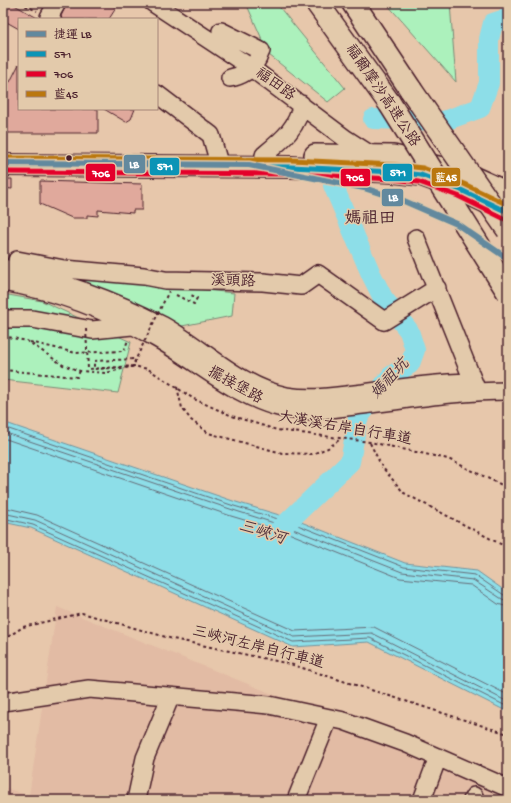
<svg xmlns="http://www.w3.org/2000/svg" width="511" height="803" viewBox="0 0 511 803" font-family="'Gochi Hand','LXGW WenKai TC',sans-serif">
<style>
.built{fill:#e2bba4}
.green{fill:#acf1bc;stroke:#7b8874}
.water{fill:#8ddee8;stroke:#72929c}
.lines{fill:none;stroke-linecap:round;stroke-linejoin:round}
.shore{stroke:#656b77;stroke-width:1}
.river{stroke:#8ddee8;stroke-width:20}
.building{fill:#e0a99c;stroke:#4a1f2b}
.minor-casing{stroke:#4a1f2b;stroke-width:20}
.major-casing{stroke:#4a1f2b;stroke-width:24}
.highway-casing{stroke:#4a1f2b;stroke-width:25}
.path{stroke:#4a1f2b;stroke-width:2;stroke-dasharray:3 3;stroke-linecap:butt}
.minor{stroke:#e3caab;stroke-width:17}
.major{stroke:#e3caab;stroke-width:21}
.highway{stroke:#e3caab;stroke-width:22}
.highway-bridge-casing{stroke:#4a1f2b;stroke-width:25;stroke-linecap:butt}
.path-bridge{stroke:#4a1f2b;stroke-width:2;stroke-dasharray:3 3;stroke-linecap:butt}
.highway-bridge{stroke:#e3caab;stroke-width:22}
.bus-1-casing{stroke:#e3caab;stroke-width:8}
.bus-2-casing{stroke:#e3caab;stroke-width:8}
.bus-3-casing{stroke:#e3caab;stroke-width:8}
.bus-1{stroke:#0b94b6;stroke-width:5}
.bus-2{stroke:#e4002b;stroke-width:5}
.bus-3{stroke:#ba770f;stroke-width:5}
.metro-1-casing{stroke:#e3caab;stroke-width:9}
.metro-1{stroke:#62899e;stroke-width:6}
.bus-dot{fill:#4a1f2b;stroke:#e3caab;stroke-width:1.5}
.labels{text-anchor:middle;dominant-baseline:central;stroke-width:3;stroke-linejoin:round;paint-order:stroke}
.street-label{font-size:15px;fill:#4a1f2b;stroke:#e3caab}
.water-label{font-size:16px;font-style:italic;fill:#51323e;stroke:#e3caab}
.quarter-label{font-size:17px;fill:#4a1f2b;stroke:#e3caab}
.line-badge{stroke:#e3caab;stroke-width:1.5}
.badge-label{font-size:11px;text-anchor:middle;font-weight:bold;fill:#fff}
</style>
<rect width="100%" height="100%" fill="#e7c7ab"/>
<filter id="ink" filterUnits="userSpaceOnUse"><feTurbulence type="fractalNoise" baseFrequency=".025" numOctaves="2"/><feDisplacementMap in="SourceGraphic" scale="8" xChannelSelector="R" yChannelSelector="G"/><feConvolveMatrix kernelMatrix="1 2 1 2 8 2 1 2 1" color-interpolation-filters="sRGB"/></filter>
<g filter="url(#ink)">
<path class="built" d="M57,607L508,789V800H3V787L29,796Z"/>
<path class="green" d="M246,3H276L345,88L328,102L269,55Z
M386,3H450L456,82Z
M51,274L234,293L232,316L182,326Z
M3,294L42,301L131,342L118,393L3,380Z"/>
<path class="water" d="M3,422L236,502L296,520L405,563L477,571L508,593V712L369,642L293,647L31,528L3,522Z"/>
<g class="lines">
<path class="shore" d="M3,427L234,506L295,524L404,567L475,575L504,595L508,596
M3,432L233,510L293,529L402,572L473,580L502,599L508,601
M3,438L231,516L291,534L400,578L471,585L498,604L508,607
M3,507L37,515L295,631L374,627L508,695
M3,513L35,520L294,637L372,633L508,702
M3,518L33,525L293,642L370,638L508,707"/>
<path class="river" d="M373,119L444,121L480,108L489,83V39L493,23L508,18
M273,536L350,462L358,418L391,376L410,364L415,350L409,331L383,298L371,274L333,185"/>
</g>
<path class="building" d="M3,3H11L39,19H19V29L3,20Z
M67,3H109L116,8L109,19H62L61,16Z
M19,64V109H98V133H3V82H10Z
M104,109H135L131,119L126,122Z
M3,179H12V189L3,188Z
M40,181L142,184V210H133V213L98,210V216L87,215V218H72L40,204Z"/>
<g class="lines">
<defs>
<path id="minor" d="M153,3L250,67L346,139L374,157
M52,19L49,17L57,3
M221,31L261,51C259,54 259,57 257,60C252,70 241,76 230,78
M157,94L211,135L220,167
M264,155C281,141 299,127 301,104
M416,238L477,391
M17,260L64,269L144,276L165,280L263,282L301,286L318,274L384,321L437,288
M3,268C57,280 112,299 162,325C202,347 241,388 287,396C313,400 338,396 363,393C398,388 433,383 468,382
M3,282C56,291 109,311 156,338C197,361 235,397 282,408C309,414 337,408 363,405C412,399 460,391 508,391
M3,319H32L92,330L132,326
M3,702L89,689L269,705L344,721L405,743L508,788
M136,800L145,758L170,698
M296,800L329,718
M422,800L438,757
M472,800L474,796"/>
<path id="major" d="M315,155L393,156L466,174L508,193
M3,165L291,167L394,172L421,175L461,190L496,207"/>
<path id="highway" d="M317,3L390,104
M353,3L411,90"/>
</defs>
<use href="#minor" class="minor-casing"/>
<use href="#major" class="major-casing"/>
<use href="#highway" class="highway-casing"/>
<path class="path" d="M20,3L37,11
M176,295L194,304L197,298L191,295
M3,336L27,341L63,365L80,371L106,373L133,366L148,369L194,399L232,416L277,430L370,442L448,459L508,488
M30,342L76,353L124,351L128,340
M3,370L77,377L80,371
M177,387L182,408L191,420L208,433L282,453L312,454L328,448L339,440
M370,443L382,467L404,493L508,548
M3,640L23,627L82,613L173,639L290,664L508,734"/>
<use href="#minor" class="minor"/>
<use href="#major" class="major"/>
<use href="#highway" class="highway"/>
<defs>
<path id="highway-bridge" d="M411,90L508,230
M390,104L508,292"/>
</defs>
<use href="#highway-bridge" class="highway-bridge-casing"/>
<path class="path-bridge" d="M86,329L88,369L135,366V359L94,361V369L132,367L169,291"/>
<use href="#highway-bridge" class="highway-bridge"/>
<defs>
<path id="bus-1" d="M3,165L291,167L394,172L421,175L461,190L503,210L508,192"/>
<path id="bus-2" d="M3,172L291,174L393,179L419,182L458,196L505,219"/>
<path id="bus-3" d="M3,158L291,160L395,165L423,168L464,184L508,205"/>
</defs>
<use href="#bus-1" class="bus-1-casing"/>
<use href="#bus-2" class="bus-2-casing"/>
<use href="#bus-3" class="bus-3-casing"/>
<use href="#bus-1" class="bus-1"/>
<use href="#bus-2" class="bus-2"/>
<use href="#bus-3" class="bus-3"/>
<defs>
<path id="metro-1" d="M3,163L249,165L364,188L404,201L457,224L508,259"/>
</defs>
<use href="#metro-1" class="metro-1-casing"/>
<use href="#metro-1" class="metro-1"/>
</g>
</g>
<circle class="bus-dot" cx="69" cy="158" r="3.5"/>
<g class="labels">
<g class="street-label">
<text transform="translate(275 85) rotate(36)">福田路</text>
<text transform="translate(382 96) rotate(56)">福爾摩沙高速公路</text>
<text transform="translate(233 282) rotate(1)">溪頭路</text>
<text transform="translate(235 386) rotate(29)">擺接堡路</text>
<text transform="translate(345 429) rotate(10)">大漢溪右岸自行車道</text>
<text transform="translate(258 648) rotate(14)">三峽河左岸自行車道</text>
</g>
<g class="water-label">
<text transform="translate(391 380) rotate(-47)">媽祖坑</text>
<text transform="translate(262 534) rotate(17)">三峽河</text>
</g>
<g class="quarter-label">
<text x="370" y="220">媽祖田</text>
</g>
</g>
<g class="line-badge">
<rect x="123" y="154" width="23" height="20" rx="4" fill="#62899e"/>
<rect x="149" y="157" width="31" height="19" rx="4" fill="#0b94b6"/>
<rect x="382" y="163" width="31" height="19" rx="4" fill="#0b94b6"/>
<rect x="85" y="163" width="31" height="19" rx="4" fill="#e4002b"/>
<rect x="431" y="167" width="30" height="20" rx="4" fill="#ba770f"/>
<rect x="340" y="168" width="31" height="19" rx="4" fill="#e4002b"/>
<rect x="381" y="188" width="23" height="19" rx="4" fill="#62899e"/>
</g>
<g class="badge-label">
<text x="134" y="168">LB</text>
<text x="165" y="170">571</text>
<text x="398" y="176">571</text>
<text x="101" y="177">706</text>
<text x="446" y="181">藍45</text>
<text x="355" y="181">706</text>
<text x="393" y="201">LB</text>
</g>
<rect width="511" height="803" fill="none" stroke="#e3caab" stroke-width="16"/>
<rect x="8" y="8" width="495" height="787" fill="none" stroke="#4a1f2b" stroke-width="1.5" filter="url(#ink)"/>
<rect x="18" y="18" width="140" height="92" fill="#e3caab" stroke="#a68678"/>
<rect x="26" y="31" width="20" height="6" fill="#62899e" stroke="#a68678"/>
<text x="54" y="38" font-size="12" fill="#4a1f2b">捷運 LB</text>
<rect x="26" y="51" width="20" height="6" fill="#0b94b6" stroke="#a68678"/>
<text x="54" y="58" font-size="12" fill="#4a1f2b">571</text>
<rect x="26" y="71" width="20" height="6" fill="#e4002b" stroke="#a68678"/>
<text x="54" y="78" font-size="12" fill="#4a1f2b">706</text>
<rect x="26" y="91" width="20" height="6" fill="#ba770f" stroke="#a68678"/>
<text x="54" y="98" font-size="12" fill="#4a1f2b">藍45</text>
</svg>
